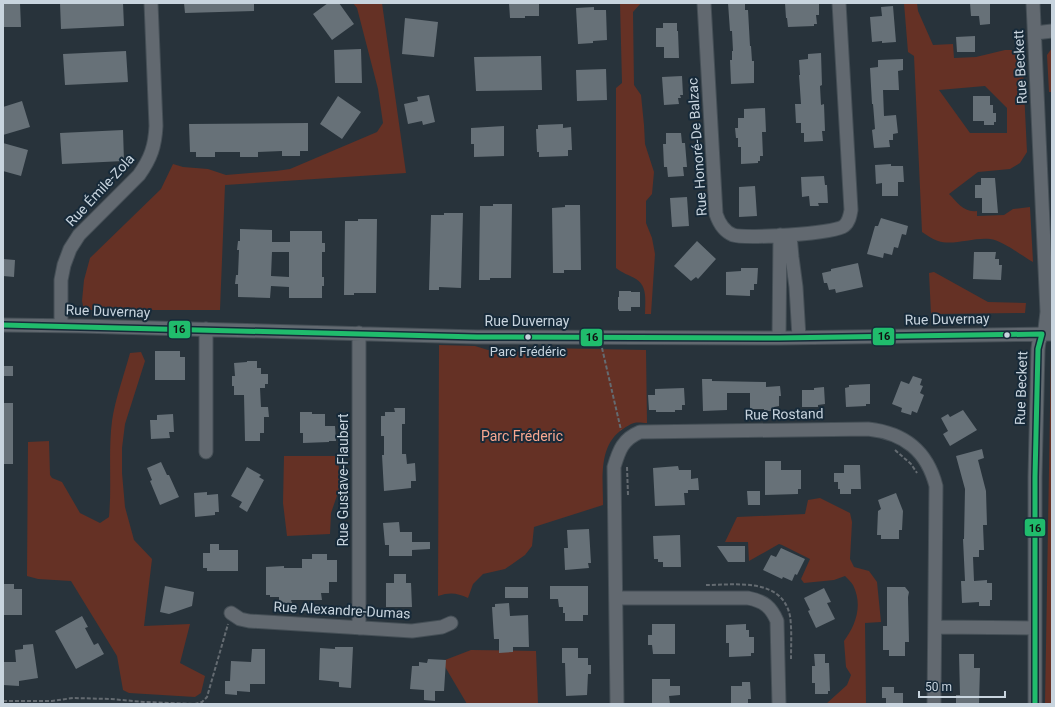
<svg xmlns="http://www.w3.org/2000/svg" width="1055" height="707" viewBox="0 0 1055 707" font-family="Roboto,sans-serif">
<style>
.green{fill:#653125;fill-rule:evenodd}
.building{fill:#677178;fill-rule:evenodd}
.lines{fill:none;stroke-linecap:round;stroke-linejoin:round}
.minor-casing{stroke:#454f56;stroke-width:15}
.path{stroke:#646b71;stroke-width:2;stroke-dasharray:4 2;stroke-linecap:butt}
.minor{stroke:#626970;stroke-width:13}
.bus-1-casing{stroke:#172a39;stroke-width:8}
.bus-1{stroke:#20bc6c;stroke-width:5}
.bus-dot{fill:#c8d4de;stroke:#172a39;stroke-width:1.5}
.labels{text-anchor:middle;dominant-baseline:central;stroke-width:4;stroke-linejoin:round;paint-order:stroke}
.bus-label{font-size:13px;fill:#c8d4de;stroke:#172a39}
.street-label{font-size:14px;fill:#c8d4de;stroke:#172a39}
.park-label{font-size:14px;fill:#f9a790;stroke:#172a39}
.line-badge{stroke:#172a39;stroke-width:1.5}
.pale-badge-label{font-size:11px;text-anchor:middle;font-weight:bold;fill:#111}
</style>
<rect width="100%" height="100%" fill="#28333b"/>
<path class="green" d="M353,3H382L406,173L225,185L220,310H84L82,301L84,280L90,258L161,189L173,164L183,167L208,169L226,175L276,171L290,169L377,132L383,123L378,89L357,8Z
M620,3H641L633,12L634,85L641,95L644,125L645,144L654,172L652,194L646,201V223L652,238L655,254L651,314H645C645,302 648,286 636,279C629,275 622,273 616,268V88L622,83Z
M904,3H917L918,11L933,45L953,44L954,58L976,57L1005,50H1022L1027,152L1020,163L1010,169L978,172L949,194C957,202 964,213 977,211V216L1004,215L1013,209L1030,207L1033,262C1022,256 1002,240 990,239C974,237 953,246 938,241C932,239 927,235 922,232L914,56L908,52ZM985,86L1007,108V133H970L939,90Z
M1052,48V92H1049L1047,55Z
M934,272L988,302L1026,303L1025,313L931,314L929,273Z
M439,345L475,346L488,350L533,352L543,348L646,350L647,423C643,423 638,422 634,423C630,424 626,427 623,429C598,445 603,479 603,505L534,527L532,546L525,555L505,569L483,574L473,584L468,598C457,593 450,592 438,596Z
M1052,350V704H1045L1051,351Z
M141,352L145,361L125,424L122,448V473L125,507L134,540L152,559L144,626L190,624L180,663L205,676L201,693L195,697L129,693L123,690L117,656L71,581L38,579L27,576L28,442L49,441L50,475L52,478L62,482L80,513L100,523L109,517C112,485 108,453 112,421C115,400 124,375 130,353Z
M284,456H338L340,487L331,513L330,534L287,536L283,503Z
M820,498L850,513L852,522L850,559L854,567L869,571L877,582L881,622L865,623L866,704H826L847,685L851,675L846,667L844,641C856,625 863,605 853,585C851,582 848,579 845,576L834,580L804,583L801,579L810,559L782,545L779,544L749,561L748,542H725L737,517L805,514L808,500Z
M471,650L536,651L538,704H467L444,665L445,660Z"/>
<path class="building" d="M3,3H20L21,27H3Z
M60,3H123L124,26L61,29Z
M184,3H254V11L185,13Z
M328,3H339L354,24L332,40L313,14Z
M509,3H539V16H525V18H510Z
M728,3H745V10H748L750,46H751L752,61H754V83L731,84L730,60H732V51H733L732,31H730Z
M785,3H819V15H816L817,24H814V26L788,27L787,18H786Z
M970,3H990V24L980,25L979,16H971Z
M893,6L896,42L882,43V41L872,42L870,17L882,16L881,7Z
M594,7V10H606L607,40L593,41V43L578,44L576,8Z
M405,18L438,22L434,57L402,54Z
M663,23H677V31H678L679,58H664V47H656V28H663Z
M975,36V52H957L956,37Z
M361,49L362,83H335L334,50Z
M126,51L128,82L65,85L63,54Z
M821,53L822,85L820,86L821,105L824,104L825,131H822L823,141L804,142V133H801V123H796L795,104H801L799,75H800L799,60L808,59V54Z
M541,56L542,90L476,91L474,57Z
M903,59V70L898,71L899,90H883L884,116L896,115L898,133L893,134V140H889L890,147L874,148L872,130L875,129L873,104H872L870,68L878,67V60Z
M606,69L607,100L577,101L576,70Z
M682,76L683,95H680L681,98H678L679,104L664,105L662,77Z
M429,95L435,122L423,125L422,121L408,124L404,104L418,101L417,97Z
M338,96L361,112L342,139L320,124Z
M973,96H990V105H993V113H996V122H994V125H984V121H973Z
M22,101L30,127L3,135V107Z
M765,108L766,132H762L763,156H760V161H758V163L741,164V147H738V138H736L735,128H738V118H744V109Z
M308,123V151H300V156H282V151L258,152V157H240V152H215V157H196V152H190L189,124Z
M563,124V128L571,127L572,150H568V156L539,157V152H537L536,129H538V125Z
M504,126V156L474,157V144H471V128Z
M123,130L124,161L62,164L60,133Z
M666,133H681L682,143H685L687,167H683L684,176L668,177L667,167H664L663,144H666Z
M3,143L28,150L21,176L3,171Z
M891,164V166H903L904,182H898V196H882V183L876,184L875,165Z
M824,176L825,185H827L828,203H818L819,206H810L809,196L802,197L801,177Z
M981,178H995L998,213H982V198H975V185H981Z
M755,186L757,216L739,217V187Z
M687,197L689,226L672,227L670,198Z
M493,204H512L511,278H490V280H479L480,206H493Z
M565,205H580L581,270H564V273H553L552,208L565,207Z
M444,213H463L461,288L439,287V290H429L431,215H444Z
M881,218L908,226L906,235L902,234L898,248L894,247L892,255L884,253L883,258L867,254L875,226H878Z
M358,219H377L376,293H354V295H344L345,221H358Z
M240,229L272,230V242H290V231H322V243H325V252H322V277H324V286H322V298H289V287L271,286L270,298L238,297V284H235L236,275H238L239,250H237L238,241H240ZM272,252H289V277L271,276Z
M697,241L716,259L698,279L696,277L691,281L674,266Z
M974,252H996L995,259H999V265H1002L1001,280L973,279Z
M3,259L15,260L14,277L3,276Z
M858,263L863,287L836,293L835,289L829,290L827,283H824L822,273L831,271V269Z
M741,268H758L757,284H754V290H750V296L726,295V272L741,271Z
M619,291H631V292H640V307H631V311H619V309L618,310V297H619Z
M155,351H180V357H185V380H155Z
M247,361H257V368H261V374H268V384H265V388H260L261,407H268L269,417H264V433H260V441H245L244,395H234V386H232V376H235L234,363L247,362Z
M3,366H13V376H3Z
M913,376L922,379L920,385L923,386L920,393L924,395L917,413L912,411L911,415L901,412L902,408L892,404L901,381L909,384Z
M702,379H712V381L766,382V387L780,386L781,396H779V406L774,407V411H764V409H750V393H727V410L703,411Z
M870,384V404H866V406L846,407L845,388L849,387V385Z
M824,387L825,404L818,405V407H802V390H814V388Z
M684,388L685,405H682V410H675V412H656V410H649L648,395H655V389Z
M3,403H13V464H3Z
M394,408H405V424H402V454H406L407,464L415,463L416,481H411V488L384,491L382,455H384V436H381V416H385V412H395Z
M963,410L977,430L950,446L943,434L948,431L941,418L948,414L950,417Z
M300,412H312V414H325V426H335L336,441H329V442L303,443V433H300Z
M173,414L174,432H169L170,438L151,439L150,420H157V415Z
M982,449L984,458L978,460L986,491L987,525H983L984,550H979V557H973L974,581L987,580V583H992V600H990V606H979V602L962,603L961,581H965L963,539H964L965,489L956,456Z
M765,461H781V470H801V489H798V494L765,495Z
M161,462L167,475H169L179,497L160,505L150,481L152,480L147,468Z
M844,465H860L861,489H851V494H840V489H838V482H834V473H844Z
M678,466L679,470H691V479L698,478L699,490H688V493H684L685,505L655,506L653,468Z
M247,467L261,475L259,477L264,480L247,512L239,507L242,502L231,496Z
M747,491H760V505H748Z
M207,492V495L218,494L219,512H215V515L195,517L194,493Z
M896,493L903,511L902,530H899V539H881V535H877L878,511L881,509L878,500Z
M399,522L400,532H412V542H430V549L412,550V556H389V545H385L383,523Z
M589,529L591,563H588L589,568L565,570L564,548H568L567,530Z
M680,535L681,567H663V562H658V559H654L653,536Z
M210,544H219V550H238V571H207V568H203V553H210Z
M717,546H745V562H728Z
M781,548L805,559L797,575L795,574L792,581L783,577L782,579L763,570L771,555L776,557Z
M312,554H327V560H337V582H329V593H321L322,600H291L292,603H279V597H270V595H266V567L284,566V568H302V559H312Z
M394,574H406V583H411L412,607H386V583H394Z
M3,584H14V589H22V615H3Z
M165,586L194,592L192,606L169,614L160,612Z
M550,586H588V615H583V621H565V613H563V607H559L558,599H550Z
M505,587H528V598H505Z
M887,587H905L909,592L908,597L909,642H905V656H889V650H883V626H887Z
M824,588L831,602L827,603L835,619L816,628L808,611L810,610L804,598Z
M509,603L510,616L528,615L529,647H513V652L499,653V639H494L492,607H495V604Z
M82,616L88,627L85,628L94,645L98,643L104,654L76,669L55,631Z
M652,624H675V654H653L652,645H648V635H652Z
M746,624V630H749V637H754V653H751V656L729,657V643H726V625Z
M33,644L38,678L19,681V686L3,685V662H16L15,650L23,649V645Z
M335,647H353L351,688L339,687V682L319,680L320,648L335,649Z
M562,648H578V658H588V665H591V674H588L587,695L566,696L565,663H562Z
M252,649H265V684H250V692L237,691V695L225,694V681H230L231,661L251,662Z
M814,654H825V663H829L830,691H828V694H815V683H812V666H815Z
M959,654H974V668H980L979,704H956V695H960Z
M428,659L446,660L444,691H435V701L424,700V690L410,689L412,666H419V662L427,663Z
M652,679H670V686H680V695L669,696L670,704H652Z
M742,682H750L751,699H748V704H731V686H742Z
M882,687H894V693H903V704H886V698H882Z"/>
<g class="lines">
<defs>
<path id="minor" d="M704,3L716,214C719,223 723,231 733,235C745,239 834,234 844,226C849,222 850,216 851,210L839,3
M1033,3L1047,312L1045,329L1039,341L1038,349L1035,477V704
M1035,33L1052,31
M790,235L792,257L796,287L799,337
M3,325L80,326L477,337L779,338L1052,334
M61,325V280L64,265L70,249L79,235L139,175C151,158 155,146 156,126L151,3
M206,329V452
M359,333V628
M779,338L780,235
M616,598H748C764,601 771,607 777,621L779,704
M231,613L240,619L249,621L412,631L442,627L451,623
M935,627L1035,628
M617,704L614,467C619,450 623,439 640,432L868,429C905,433 927,451 936,486L934,704"/>
</defs>
<use href="#minor" class="minor-casing"/>
<path class="path" d="M602,348L621,430
M895,450L911,464L917,473
M627,467L628,495
M706,585C735,585 782,577 790,616C792,630 791,645 791,659
M3,701H52L73,698L111,699L144,702L195,704L202,702L207,697L228,624"/>
<use href="#minor" class="minor"/>
<defs>
<path id="bus-1" d="M3,325L477,337L779,338L1042,334L1038,349L1035,477V704"/>
</defs>
<use href="#bus-1" class="bus-1-casing"/>
<use href="#bus-1" class="bus-1"/>
</g>
<g class="bus-dot">
<circle cx="1007" cy="335" r="3.5"/>
<circle cx="528" cy="337" r="3.5"/>
</g>
<g class="labels">
<g class="bus-label">
<text x="528" y="351">Parc Frédéric</text>
</g>
<g class="street-label">
<text transform="translate(1020 67) rotate(-93)">Rue Beckett</text>
<text transform="translate(697 147) rotate(-94)">Rue Honoré-De Balzac</text>
<text transform="translate(100 190) rotate(-47)">Rue Émile-Zola</text>
<text transform="translate(108 311) rotate(2)">Rue Duvernay</text>
<text transform="translate(947 319) rotate(-1)">Rue Duvernay</text>
<text x="527" y="321">Rue Duvernay</text>
<text transform="translate(1021 388) rotate(-88)">Rue Beckett</text>
<text transform="translate(784 414) rotate(-1)">Rue Rostand</text>
<text transform="translate(343 480) rotate(-90)">Rue Gustave-Flaubert</text>
<text transform="translate(342 610) rotate(3)">Rue Alexandre-Dumas</text>
</g>
<g class="park-label">
<text x="522" y="436">Parc Fréderic</text>
</g>
</g>
<g class="line-badge">
<rect x="168" y="320" width="23" height="19" rx="4" fill="#20bc6c"/>
<rect x="872" y="327" width="23" height="19" rx="4" fill="#20bc6c"/>
<rect x="580" y="328" width="23" height="19" rx="4" fill="#20bc6c"/>
<rect x="1024" y="518" width="22" height="19" rx="4" fill="#20bc6c"/>
</g>
<g class="pale-badge-label">
<text x="179" y="333">16</text>
<text x="884" y="340">16</text>
<text x="592" y="341">16</text>
<text x="1035" y="532">16</text>
</g>
<rect width="1055" height="707" fill="none" stroke="#c8d4de" stroke-width="8"/>
<path d="M919 691v6h86v-6" fill="none" stroke="#c8d4de" stroke-width="2"/>
<text x="925" y="691" font-size="12" fill="#c8d4de" stroke="#172a39" stroke-width="3" paint-order="stroke">50 m</text>
</svg>
